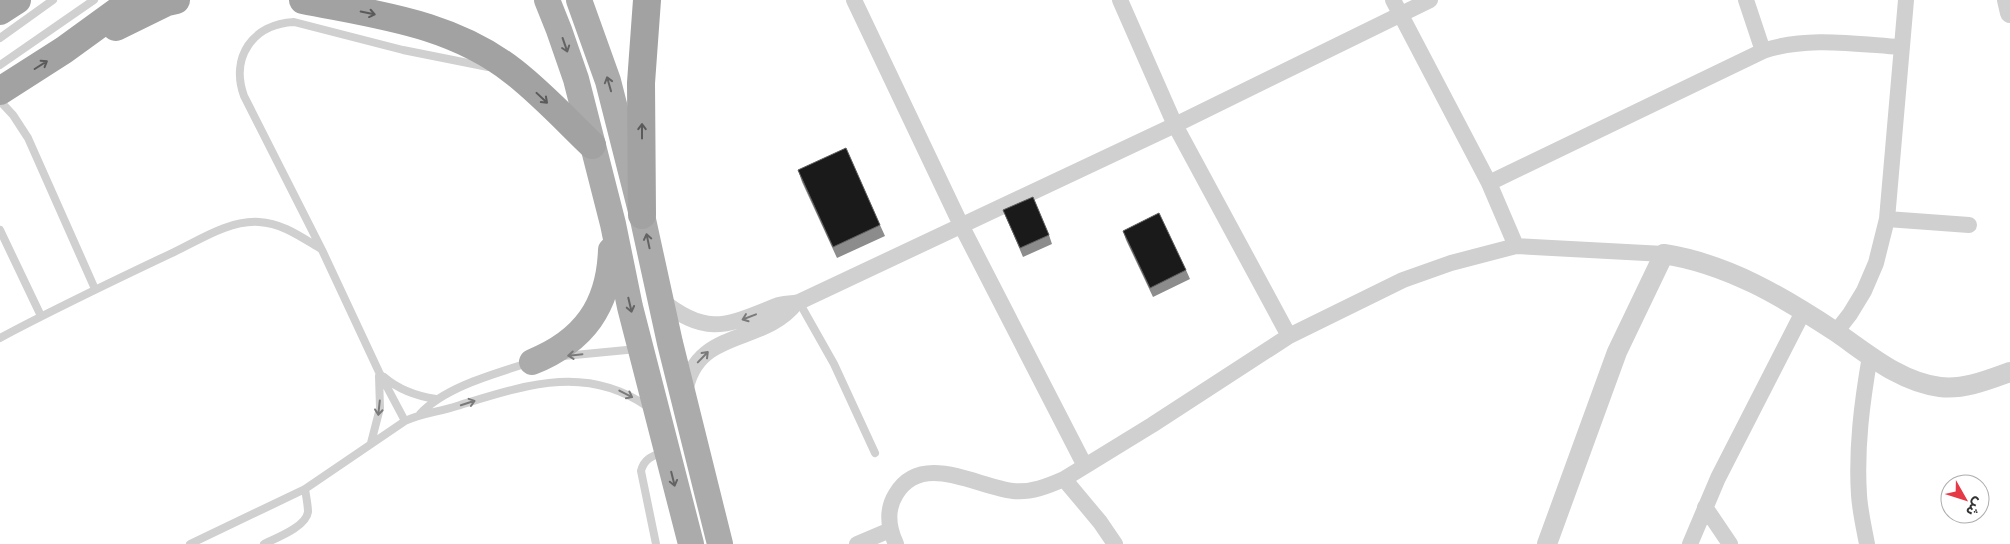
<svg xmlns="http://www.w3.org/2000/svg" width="2010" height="544" viewBox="0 0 2010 544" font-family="Barlow,'Noto Sans Arabic',sans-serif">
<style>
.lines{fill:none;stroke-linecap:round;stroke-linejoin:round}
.service{stroke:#d0d0d0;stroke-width:8}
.minor{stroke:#d0d0d0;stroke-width:16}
.tertiary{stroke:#d0d0d0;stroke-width:20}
.primary{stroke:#ababab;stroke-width:26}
.trunk{stroke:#a2a2a2;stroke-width:28}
.wall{fill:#8c8c8c}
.building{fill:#1a1a1a;stroke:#5f5f5f}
.oneway{stroke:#5a5a5a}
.oneway2{stroke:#636363}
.oneway3{stroke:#7a7a7a}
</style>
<rect width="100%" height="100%" fill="#fff"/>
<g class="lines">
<path class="service" d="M0,38L53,0
M0,65L94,0
M0,101L13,115L28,138L95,289
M0,230L41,316
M799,302L834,364L875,453
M0,338C56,308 113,281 170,254C198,241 228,220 259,222C282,223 301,237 321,249
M564,356L637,349
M384,377C399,390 416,396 436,399
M420,414C445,387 494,374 528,363
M405,421L379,372L322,250L244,96C230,57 253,24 294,22L403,50L488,67
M371,443L380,408L379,376
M190,544L305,489L405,421C422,413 439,412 457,406C523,386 585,363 648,407
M264,544C276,538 306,527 308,512C308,505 306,496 305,489
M656,544L641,471C644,459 652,456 663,452"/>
<path class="minor" d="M854,0L961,225L1085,466
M1120,0L1175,125L1289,336
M1393,0L1489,183L1516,246
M1746,0L1763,51
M1489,183L1763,51C1807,36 1855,44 1900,47
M1887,219L1969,225
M660,299C706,337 726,326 776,306C783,303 791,304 799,302L1175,125L1430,0
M1836,332L1850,314L1864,291L1876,263L1887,219L1906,0
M685,393C695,327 763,346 796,303
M1064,479L1100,522L1115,544
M1705,507L1730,544
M857,544L890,530
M896,544C888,527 886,510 896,494C922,451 977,487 1013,491C1031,493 1048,486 1064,479L1152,425L1289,336L1403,280L1451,263L1516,246L1664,254
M1690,544L1718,478L1803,312
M1867,544C1864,528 1860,511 1859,495C1856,448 1862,402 1870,356"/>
<path class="tertiary" d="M2007,0L2010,13
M1547,544L1617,352L1664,254C1728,264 1783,297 1836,332C1868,354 1900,382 1940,387C1963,390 1988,380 2010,372"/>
<path class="primary" d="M547,0L559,30L576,79L613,224L630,307L691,544
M579,0L608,81L642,215L670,343L720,544
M532,362C584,341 609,306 611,250"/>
<path class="trunk" d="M303,0C377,15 452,23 514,72C542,94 567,121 592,145
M0,11L17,0
M116,27L167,2L176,0
M0,91L64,50L133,0
M642,215L641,83L647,0"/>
</g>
<path class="wall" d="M798,170L880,225L885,236L837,258L802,182Z
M1003,210L1049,235L1052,244L1023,257Z
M1123,231L1186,270L1190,279L1153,297L1126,240Z"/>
<path class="building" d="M846,148L880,225L833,247L798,170Z
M1033,197L1049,235L1020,248L1003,210Z
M1159,213L1186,270L1150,288L1123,231Z"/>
<defs><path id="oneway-shaft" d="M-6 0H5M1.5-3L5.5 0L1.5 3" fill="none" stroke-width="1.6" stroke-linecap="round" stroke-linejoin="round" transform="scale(1.25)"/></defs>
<g class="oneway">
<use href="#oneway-shaft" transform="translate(368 13) rotate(12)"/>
<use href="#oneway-shaft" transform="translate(41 65) rotate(-32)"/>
<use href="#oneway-shaft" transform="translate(542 98) rotate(43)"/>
<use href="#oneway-shaft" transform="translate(642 131) rotate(-90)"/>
</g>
<g class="oneway2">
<use href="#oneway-shaft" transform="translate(565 45) rotate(71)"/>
<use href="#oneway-shaft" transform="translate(609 84) rotate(-106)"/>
<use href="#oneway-shaft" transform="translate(648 241) rotate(-102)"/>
<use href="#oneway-shaft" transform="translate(630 305) rotate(77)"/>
<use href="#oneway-shaft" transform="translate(673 479) rotate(76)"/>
</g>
<g class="oneway3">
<use href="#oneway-shaft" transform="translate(749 317) rotate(159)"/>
<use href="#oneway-shaft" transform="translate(575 355) rotate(174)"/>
<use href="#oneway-shaft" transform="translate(703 357) rotate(-46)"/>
<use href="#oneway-shaft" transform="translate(626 394) rotate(27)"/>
<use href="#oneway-shaft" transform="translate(468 403) rotate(-18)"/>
<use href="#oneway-shaft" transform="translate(379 408) rotate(96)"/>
</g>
<g transform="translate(1965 499) rotate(129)"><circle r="24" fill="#ffffff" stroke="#adadad"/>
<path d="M0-4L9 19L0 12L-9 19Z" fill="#e63946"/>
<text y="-8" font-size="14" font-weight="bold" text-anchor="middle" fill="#333333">ش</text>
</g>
</svg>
